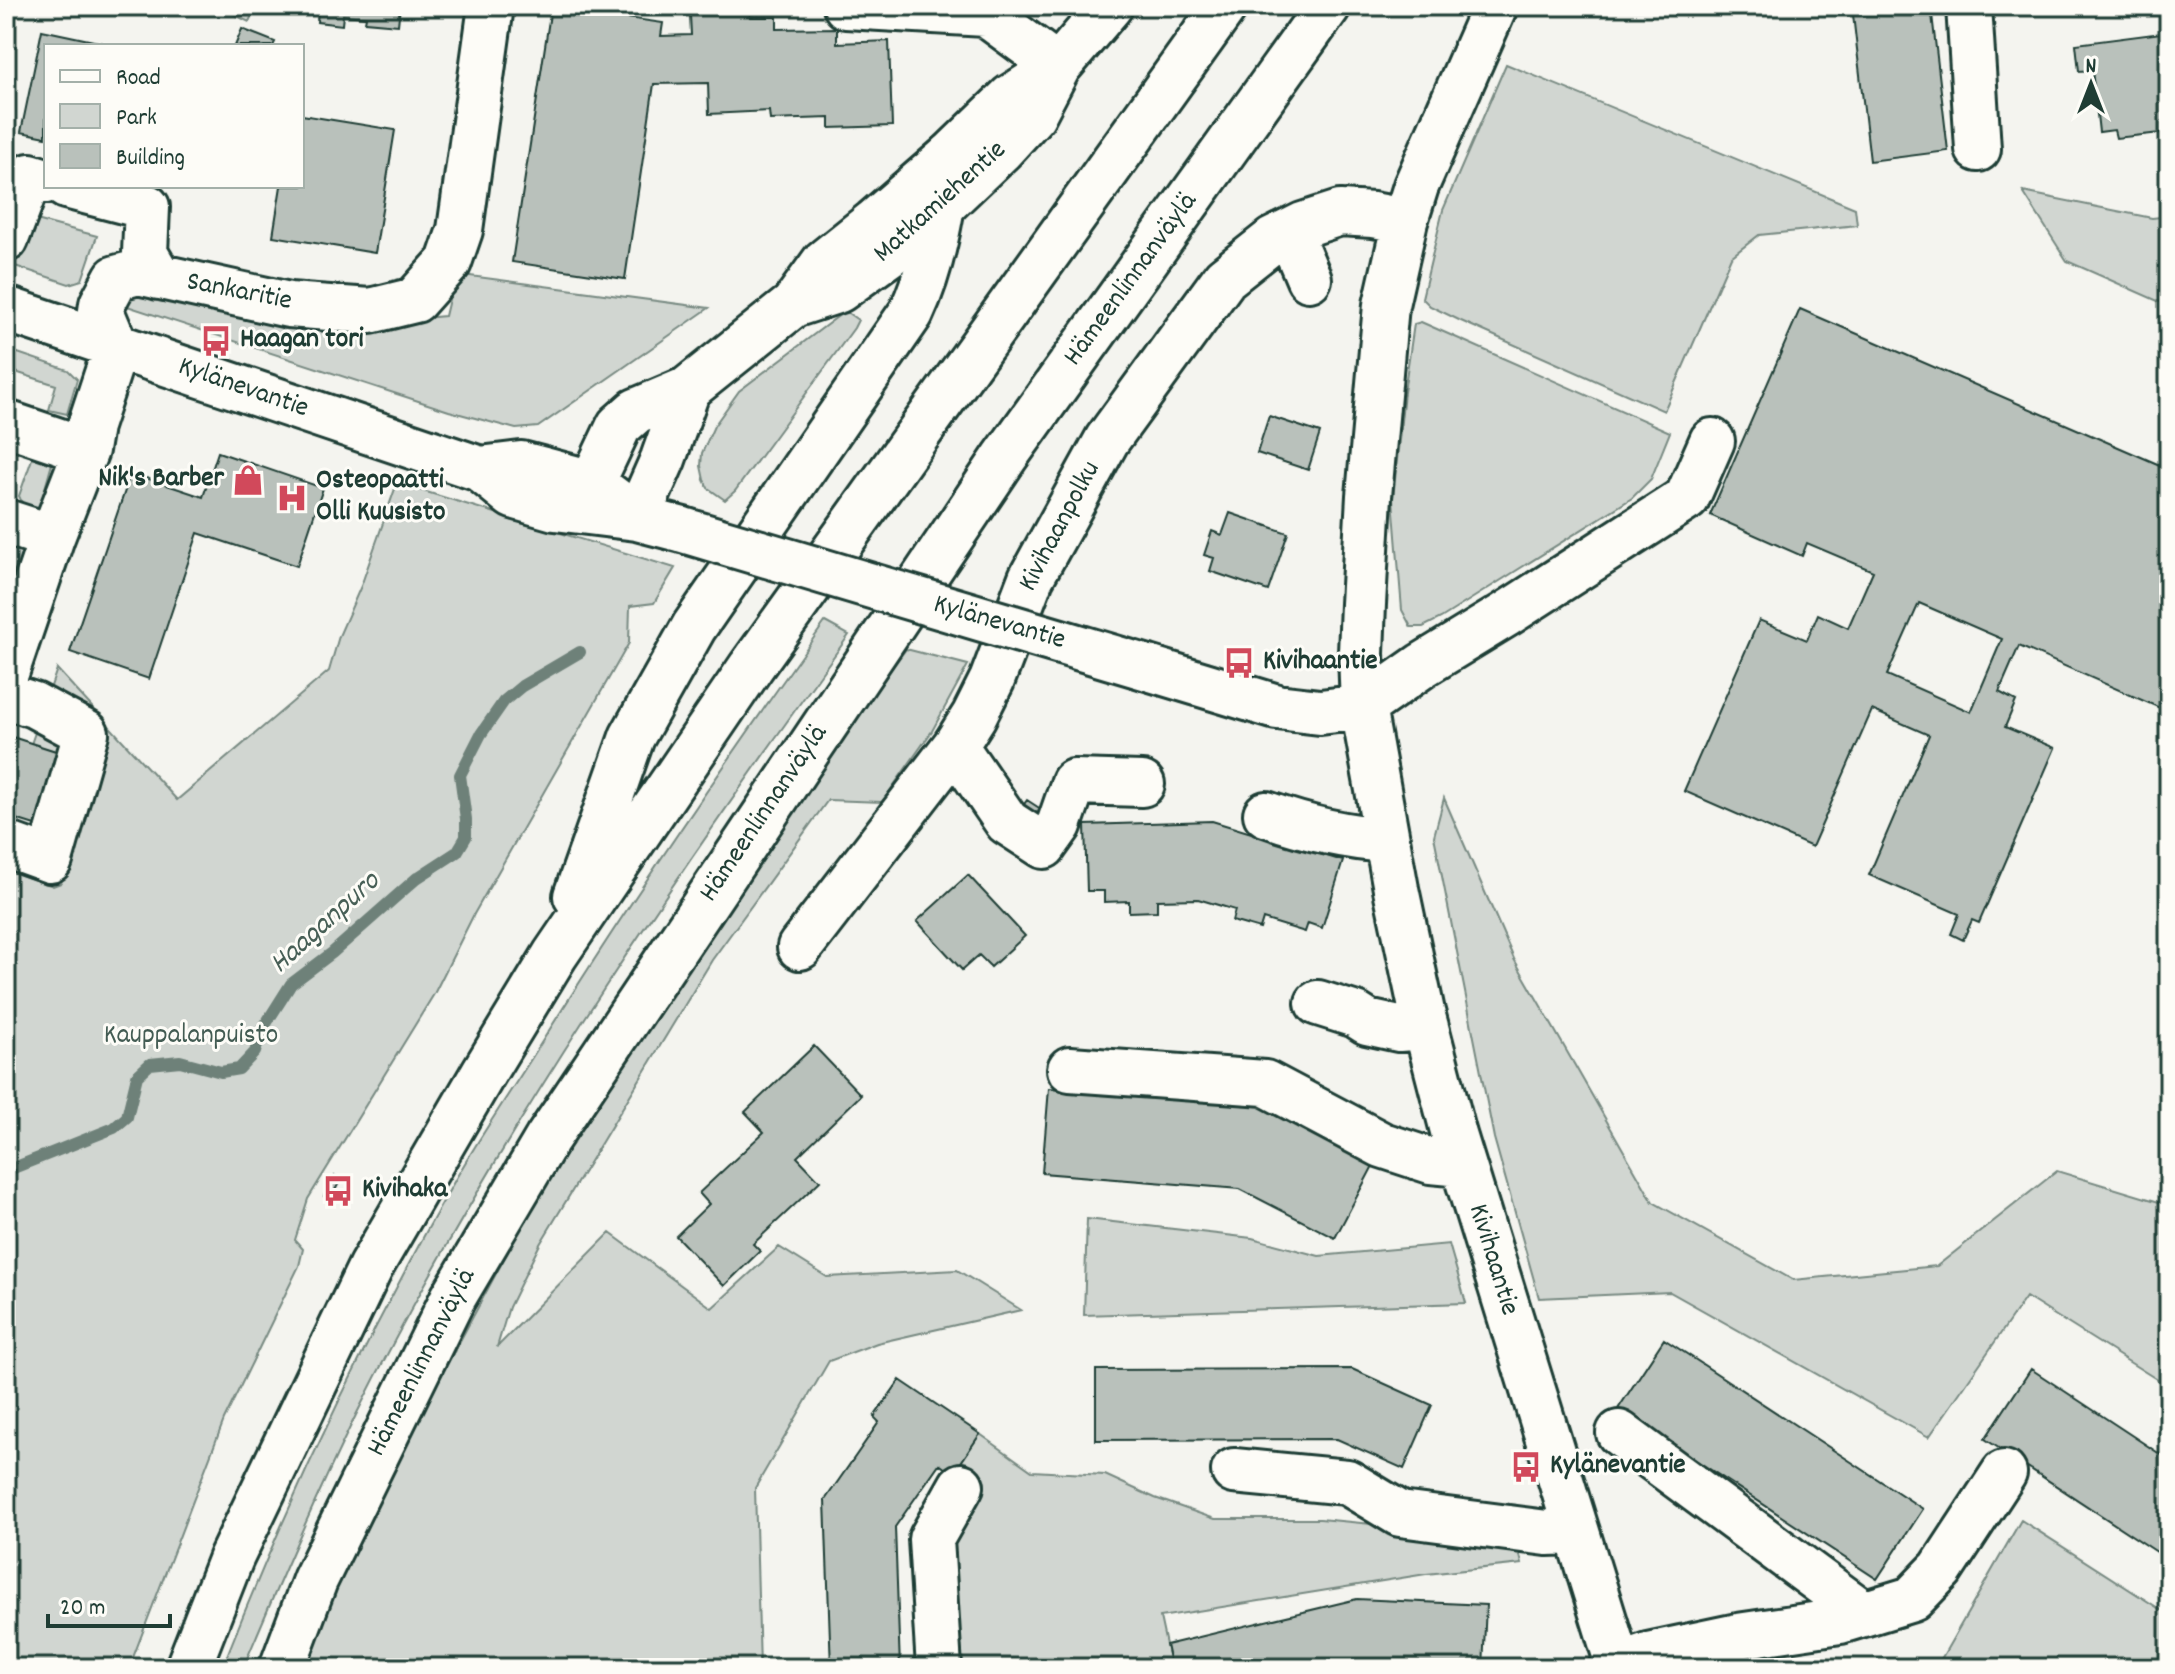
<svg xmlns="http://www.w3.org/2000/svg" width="2175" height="1674" viewBox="0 0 2175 1674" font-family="Dekko,sans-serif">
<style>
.green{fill:#d1d6d1;stroke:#788a82;stroke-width:2}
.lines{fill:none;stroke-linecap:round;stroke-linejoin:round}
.stream{stroke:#6e8179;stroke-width:12}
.building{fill:#b9c1bb;stroke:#1f3d34;stroke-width:2;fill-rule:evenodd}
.minor-casing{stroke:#1f3d34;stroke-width:50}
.highway-casing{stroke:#1f3d34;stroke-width:50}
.minor{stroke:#fdfcf7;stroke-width:44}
.highway{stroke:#fdfcf7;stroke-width:44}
.minor-bridge-casing{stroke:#1f3d34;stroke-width:50;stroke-linecap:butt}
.minor-bridge{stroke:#fdfcf7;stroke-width:44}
.labels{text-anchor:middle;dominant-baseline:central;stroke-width:6;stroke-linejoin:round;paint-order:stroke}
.street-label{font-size:28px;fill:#1f3d34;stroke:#fdfcf7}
.poi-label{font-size:28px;font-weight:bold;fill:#1f3d34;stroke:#fdfcf7;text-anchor:start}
.park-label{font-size:28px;fill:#435c53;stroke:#fdfcf7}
.water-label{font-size:30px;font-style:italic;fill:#475f56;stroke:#fdfcf7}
</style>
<rect width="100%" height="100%" fill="#f4f4ef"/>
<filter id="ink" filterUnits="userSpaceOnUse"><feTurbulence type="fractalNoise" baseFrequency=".0125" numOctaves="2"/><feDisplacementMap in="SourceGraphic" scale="16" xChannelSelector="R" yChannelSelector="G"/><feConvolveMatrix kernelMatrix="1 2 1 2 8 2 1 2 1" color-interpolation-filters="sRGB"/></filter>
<g filter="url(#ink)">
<path class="green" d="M217,6H256L249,22Z
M1506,64L1855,208L1857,225L1759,235L1731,257L1664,411L1461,321L1430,306L1422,298L1443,210Z
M2023,192L2152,218L2169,216V306L2067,261Z
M6,212L97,236L82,280L69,284L6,263Z
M455,274L709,308L538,427L516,429L449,411L127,306L123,297L139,290L344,325L445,316Z
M845,311L858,320L854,328L735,491L725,500L708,488L704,480L701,466L702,453L714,426L739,391Z
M1421,322L1670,432L1651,479L1632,498L1441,618L1423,627H1411L1402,610L1393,499L1404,392L1414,324Z
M6,349L68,370L77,379L67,414L49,410L56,385L6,369Z
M40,452L53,460L40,506L30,510L24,507L19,496L33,456Z
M397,483L675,568L654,603L630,606L629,643L474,914L434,994L308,1199L295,1240L303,1249L299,1266L224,1420L129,1668H6V870L53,886L61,883L96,783L72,756L31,744L57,669L177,800L329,671L339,636L361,586Z
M6,543L14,544L24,554L8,601L6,600Z
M825,622L849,635C670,883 493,1141 356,1415C315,1498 279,1583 243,1668H222C288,1500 366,1337 455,1180C479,1138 507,1097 533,1056C625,908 724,764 825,622Z
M906,649L968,665L932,731L882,802L828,800L712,960L540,1244L509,1307L497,1347L610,1233L712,1308L779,1247L827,1277L957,1270L1021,1310L877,1343L829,1361L755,1488L760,1668H304L327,1608L395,1462L528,1214L636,1040L863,707Z
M1444,798L1514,959L1653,1202L1793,1280L1937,1266L2057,1171L2169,1205V1387L2026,1297L1929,1437L1670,1292L1539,1298L1494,1138L1434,836Z
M1087,1219L1252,1238L1319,1256L1449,1244L1466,1303L1084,1315Z
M980,1434L1032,1471L1105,1475L1155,1498L1215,1519H1320L1516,1538L1522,1564L1426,1574L1160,1617L1171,1668H957L949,1544L953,1474Z
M2021,1520L2169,1615V1668H1936Z"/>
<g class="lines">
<path class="stream" d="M6,1171L114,1128L127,1117L137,1076L150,1064L180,1061L221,1072L239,1069L255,1052L262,1030L291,984L332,953L417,878L457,852L466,837V819L460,775L481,734L504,701L522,686L580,652"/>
</g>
<path class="building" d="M302,6H400L398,25L365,22L366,17L343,15L342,25L317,22L318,12L302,10Z
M705,6H749L750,17H777V29L837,28V43L889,41L892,126L830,128V118L770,120L769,111L709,114L708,83L654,84L625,279L512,262L551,7L663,23L661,36L691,35L690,15L705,14Z
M1852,6H1931L1948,151L1870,161Z
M242,29L275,42L273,46H235Z
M42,30L117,46H46V137L21,132Z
M2161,33L2164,53L2169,52V132L2116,138L2114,130L2099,132L2092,70L2079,71L2076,44Z
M302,115L395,130L375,253L273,236L281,186H302Z
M1800,309L2169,469V712L2019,646L1999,692L2016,701L2005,727L2055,748L1979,923L1972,920L1963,940L1951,934L1959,914L1869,875L1929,735L1872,710L1812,847L1684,791L1759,620L1807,640L1818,614L1848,628L1873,571L1807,543L1802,556L1710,515ZM1919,603L2002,639L1971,712L1887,675Z
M1269,416L1320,433L1308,470L1257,453Z
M218,452L323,488L297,566L198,533L149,679L70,652L131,473L203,497Z
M1230,513L1288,533L1268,591L1210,571L1214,558L1204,555L1212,531L1222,535Z
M6,735L65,754L41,827L6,816Z
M1027,800L1050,815L1038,833L1015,817Z
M1212,821L1343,861L1322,928L1308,923L1305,932L1263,919L1260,929L1232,921L1235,910L1198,899L1157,900V911L1129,912V901L1104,902V891H1087L1085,825Z
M968,875L1025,936L991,967L979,955L962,970L917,921Z
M814,1046L861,1095L797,1157L820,1181L753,1244L760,1251L724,1286L676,1236L709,1204L699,1193L764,1132L745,1112Z
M1049,1088L1269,1106L1375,1162L1335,1238L1240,1189L1042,1173Z
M335,1176L341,1179L330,1200L324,1196Z
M1664,1339L1923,1509L1877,1579L1618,1409Z
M1352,1369L1432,1405L1404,1469L1337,1439L1096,1440V1370Z
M2031,1369L2169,1460V1560L1985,1439Z
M900,1380L980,1434L953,1474L939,1464L895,1527L900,1668H831L825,1500L879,1422L874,1417Z
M1357,1599L1486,1605L1483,1668H1171L1166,1645Z"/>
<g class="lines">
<defs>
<path id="minor" d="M846,6L986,14L1058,67
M1495,6L1416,186L1405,221L1386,305L1369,496L1363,604L1361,653L1363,707L1396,889L1422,1012L1454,1135L1619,1668
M1969,6L1978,149
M66,186L147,207L145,253L159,277
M1289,232L1309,279
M6,239L30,176L46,181
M793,305L839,290L889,254L942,206L1002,149L1033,115L1058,67L1110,6
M6,309L480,469L513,496L555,508L637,518L683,530
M116,347L101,311L102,304L116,278L138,272L289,305L370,311L415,300L449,262L460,230L491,6
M6,423L86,450
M480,469L521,464L544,470L592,483L616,501
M592,483L619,426L636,411L688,389L793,305L824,262L874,222L950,156L1011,97L1058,67
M637,518L663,459L688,389
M6,522L52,537
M1148,668L1277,707L1320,712L1363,707L1423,665L1505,615L1687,498L1712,441
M6,673L52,537L86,450L90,426L116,347
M6,696L34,705L86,733L50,860L6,844
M955,746L1007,822L1044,846L1059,825L1074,782L1142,784
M1266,814C1305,828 1344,837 1386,840
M800,947L955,746L974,716L992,680L1031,578L1107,440L1225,278L1273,240L1303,225L1340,213L1373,215L1405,221
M1318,1003L1356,1015L1367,1022L1399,1029L1426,1027
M1070,1069L1265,1083L1382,1145L1431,1161L1463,1164
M1619,1433L1863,1613
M1234,1471L1347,1482L1400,1514L1547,1533L1576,1532
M939,1668L931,1539L961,1486
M1611,1668L1648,1655L1738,1636L1840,1621L1912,1599L1941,1569L2004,1473"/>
<path id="highway" d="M576,896L632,737L694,627L911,313C934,264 942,209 950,156
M188,1668L231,1558L371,1266L484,1072L555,955L751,667L1225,6
M282,1668L315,1580L453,1298L547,1139L1005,457L1328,6"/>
</defs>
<use href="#minor" class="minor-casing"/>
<use href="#highway" class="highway-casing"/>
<use href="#minor" class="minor"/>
<use href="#highway" class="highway"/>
<defs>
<path id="minor-bridge" d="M683,530L1148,668"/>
</defs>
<use href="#minor-bridge" class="minor-bridge-casing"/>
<use href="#minor-bridge" class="minor-bridge"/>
</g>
</g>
<defs>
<symbol id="bus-bare" viewBox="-9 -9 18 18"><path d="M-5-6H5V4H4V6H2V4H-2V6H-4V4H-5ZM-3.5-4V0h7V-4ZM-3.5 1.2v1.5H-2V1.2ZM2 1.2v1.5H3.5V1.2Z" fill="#d1495b" stroke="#fdfcf7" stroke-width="2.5" paint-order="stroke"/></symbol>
<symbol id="shop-bare" viewBox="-9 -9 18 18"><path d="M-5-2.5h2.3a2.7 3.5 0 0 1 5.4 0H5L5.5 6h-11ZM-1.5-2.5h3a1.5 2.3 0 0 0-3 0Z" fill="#d1495b" stroke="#fdfcf7" stroke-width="2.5" paint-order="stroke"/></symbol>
<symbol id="hospital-bare" viewBox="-9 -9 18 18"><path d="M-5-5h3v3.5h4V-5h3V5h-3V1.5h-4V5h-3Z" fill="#d1495b" stroke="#fdfcf7" stroke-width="2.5" paint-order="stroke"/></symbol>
</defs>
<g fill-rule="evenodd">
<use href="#bus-bare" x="194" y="319" width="44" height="44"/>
<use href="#shop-bare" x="226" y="458" width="44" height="44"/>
<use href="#hospital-bare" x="270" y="476" width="44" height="44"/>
<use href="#bus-bare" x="1217" y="641" width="44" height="44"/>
<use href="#bus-bare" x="316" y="1169" width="44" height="44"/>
<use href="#bus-bare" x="1504" y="1445" width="44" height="44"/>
</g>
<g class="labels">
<g class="street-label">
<text transform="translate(941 203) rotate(-42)">Matkamiehentie</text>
<text transform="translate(1132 280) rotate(-54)">Hämeenlinnanväylä</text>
<text transform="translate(239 293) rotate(11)">Sankaritie</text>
<text transform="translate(243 389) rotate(19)">Kylänevantie</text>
<text transform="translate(1061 527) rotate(-62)">Kivihaanpolku</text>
<text transform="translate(999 624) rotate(16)">Kylänevantie</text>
<text transform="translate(765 814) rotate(-56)">Hämeenlinnanväylä</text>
<text transform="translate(1492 1260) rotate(73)">Kivihaantie</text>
<text transform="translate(423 1363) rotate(-63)">Hämeenlinnanväylä</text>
</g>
<g class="poi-label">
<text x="240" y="341">Haagan tori</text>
<text x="224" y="480" text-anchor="end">Nik's Barber</text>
<text x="316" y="482">Osteopaatti<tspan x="316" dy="32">Olli Kuusisto</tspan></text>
<text x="1263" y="663">Kivihaantie</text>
<text x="362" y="1191">Kivihaka</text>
<text x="1550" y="1467">Kylänevantie</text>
</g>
<g class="park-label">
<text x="191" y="1037">Kauppalanpuisto</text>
</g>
<g class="water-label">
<text transform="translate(326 924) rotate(-42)">Haaganpuro</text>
</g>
</g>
<rect width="2175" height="1674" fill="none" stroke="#fdfcf7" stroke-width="32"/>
<rect x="16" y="16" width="2143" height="1642" fill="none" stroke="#1f3d34" stroke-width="3" filter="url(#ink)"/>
<rect x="44" y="44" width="260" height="144" fill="#fdfcf7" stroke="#a4b0a9" stroke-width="2"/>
<rect x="60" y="70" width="40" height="12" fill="#fdfcf7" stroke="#a4b0a9" stroke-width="2"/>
<text x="116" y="84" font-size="24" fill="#1f3d34">Road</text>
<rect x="60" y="104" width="40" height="24" fill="#d1d6d1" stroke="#a4b0a9" stroke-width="2"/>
<text x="116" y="124" font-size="24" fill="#1f3d34">Park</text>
<rect x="60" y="144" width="40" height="24" fill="#b9c1bb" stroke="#a4b0a9" stroke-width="2"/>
<text x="116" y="164" font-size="24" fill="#1f3d34">Building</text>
<g transform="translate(2091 84)" stroke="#fdfcf7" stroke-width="6" paint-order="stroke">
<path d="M0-6L14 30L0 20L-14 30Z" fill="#1f3d34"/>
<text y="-12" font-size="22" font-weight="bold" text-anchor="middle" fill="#1f3d34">N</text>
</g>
<path d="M48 1614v12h122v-12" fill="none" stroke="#1f3d34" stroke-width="4"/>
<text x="60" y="1614" font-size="24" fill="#1f3d34" stroke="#fdfcf7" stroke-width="6" paint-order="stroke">20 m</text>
</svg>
